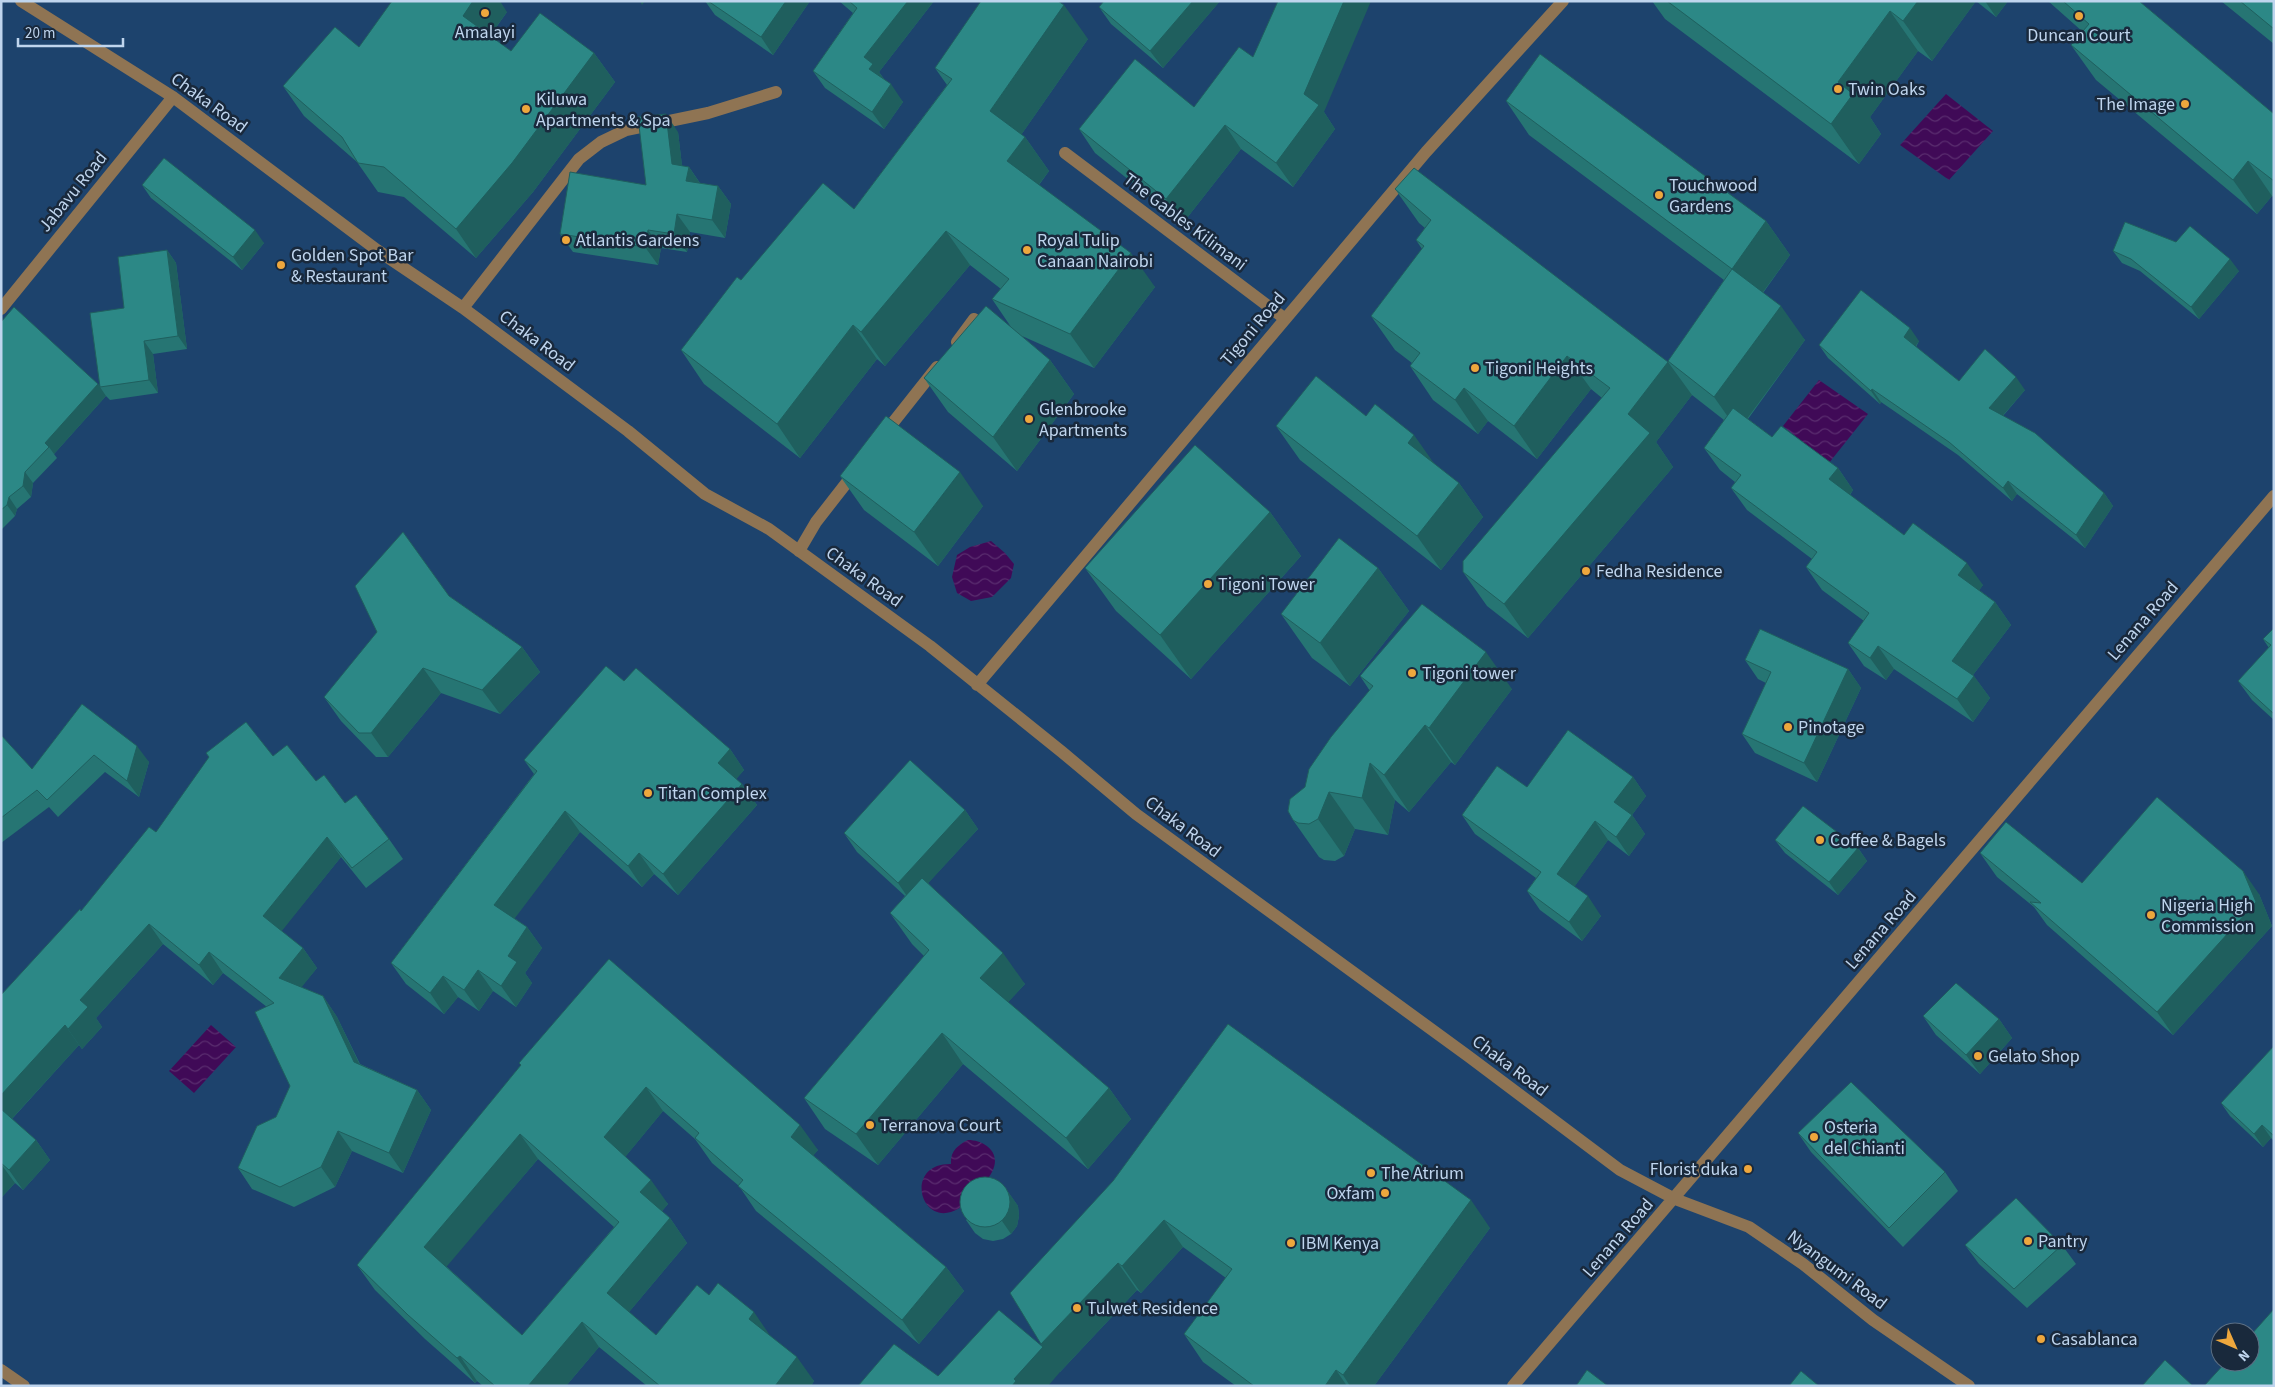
<svg xmlns="http://www.w3.org/2000/svg" width="2275" height="1387" viewBox="0 0 2275 1387" font-family="'Source Sans 3',sans-serif">
<style>
.water{fill:url(#water-waves)}
.lines{fill:none;stroke-linecap:round;stroke-linejoin:round}
.minor{stroke:#8f7453;stroke-width:12}
.wall{fill:#267573;fill-rule:evenodd}
.shaded-wall{fill:#1f5f5e}
.building{fill:#2c8886;stroke:#1f5f5e;fill-rule:evenodd}
.poi-dot{fill:#eea73d;stroke:#19293c;stroke-width:2}
.labels{text-anchor:middle;dominant-baseline:central;stroke-width:5;stroke-linejoin:round;paint-order:stroke}
.poi-label{font-size:18px;fill:#bfd5ee;stroke:#19293c;text-anchor:start}
.street-label{font-size:18px;fill:#bfd5ee;stroke:#19293c}
</style>
<defs>
<pattern id="water-waves" width="16" height="10" patternUnits="userSpaceOnUse" patternTransform="scale(1.25)"><rect width="16" height="10" fill="#400a57"/><path d="M0 5q4-4 8 0t8 0" fill="none" stroke="#5a2d6f"/></pattern>
</defs>
<rect width="100%" height="100%" fill="#1d436d"/>
<path class="water" d="M1946,94L1993,131L1949,180L1900,145Z
M1819,380L1868,414L1829,463L1783,426Z
M991,541L1005,553L1014,564L1011,578L992,597L971,601L957,593L952,577L957,555L970,547Z
M211,1025L236,1047L194,1093L169,1071Z
M968,1140C985,1140 1002,1153 992,1172C988,1180 980,1187 975,1193C968,1200 962,1209 951,1212C918,1222 906,1163 951,1164C950,1152 957,1145 968,1140Z"/>
<g class="lines">
<path class="minor" d="M21,1L173,97L377,250L463,308L628,431L705,494L769,529L930,646L1062,752L1136,814L1468,1056L1620,1170L1675,1199L1749,1227L1803,1264L1873,1320L1969,1386
M1065,153L1284,318
M463,308L579,159L601,142L626,130L708,113L776,92
M1,309L173,97
M957,342L974,319
M884,434L937,367
M799,551L816,522L855,472
M977,685L1426,152L1563,1
M1,1370L24,1386
M1513,1386L2274,496"/>
</g>
<path class="wall" d="M705,1H810L773,55L715,15Z
M839,1H934L879,72L884,79L903,102L884,129L825,88L813,71L853,13Z
M1220,1L1163,68L1111,24L1099,7Z
M1652,1H1976L1932,61L1918,51L1870,117L1881,134L1859,164L1665,19Z
M1976,1H2008L1996,17Z
M2048,1H2139L2274,114V197L2272,196L2257,214L2096,80L2071,45L2083,32Z
M2221,1H2274V44Z
M507,12L490,36L511,51L594,53L615,82L533,192L476,258L404,197L378,192L357,162L304,116L283,86L359,47Z
M1088,39L1021,135L1025,137L1049,171L1039,185L1155,287L1094,368L1022,336L1050,360L1074,394L1017,471L948,412L924,378L1011,327L992,299L1001,289L970,265L885,366L877,359L800,458L704,384L681,350L741,280L854,209L947,85L935,68Z
M1506,101L1766,221L1790,255L1763,293L1805,340L1748,419L1772,437L1838,468L1853,490L1850,495L1904,535L1983,585L1979,590L1995,602L2011,625L1973,675L1990,698L1973,722L1894,669L1886,680L1864,666L1848,643L1864,621L1822,590L1806,567L1812,559L1747,510L1731,488L1735,482L1720,470L1704,448L1724,420L1692,395L1656,442L1673,467L1528,638L1487,606L1463,572L1602,398L1591,389L1537,459L1488,421L1478,434L1433,400L1410,366L1412,363L1395,350L1371,316L1422,249L1416,240L1425,228L1419,223L1395,189L1668,362L1724,280L1529,135Z
M1194,107L1324,112L1335,129L1293,187L1241,149L1183,223L1095,153L1079,129Z
M678,132L682,166L689,167L700,183L718,186L731,204L725,238L690,232L687,252L661,248L658,265L573,252L560,234L646,185Z
M142,185L264,243L242,270L151,198Z
M167,250L176,263L187,349L153,354L158,393L110,400L106,396L54,454L57,458L33,483L31,497L17,509L15,516L1,530V322L98,384L100,387L124,308Z
M2113,251L2239,271L2199,319L2140,271L2122,263Z
M1919,341L1916,347L1959,381L2025,390L2003,416L2104,493L2113,506L2085,548L2017,494L2012,501L1958,455L1881,402L1880,404L1828,358L1819,345Z
M1366,416L1459,483L1483,517L1441,570L1300,460L1276,426Z
M840,476L983,506L938,566L864,510Z
M1270,512L1301,556L1191,679L1116,611L1085,568Z
M1378,568L1409,611L1350,686L1312,658L1281,614Z
M449,596L522,647L540,672L500,714L441,693L388,757H376L341,721L324,697Z
M2274,628V720L2252,700L2238,681L2269,648L2263,639Z
M1745,660L1848,669L1861,688L1817,782L1755,753L1742,734L1766,683L1758,679Z
M1360,676L1512,689L1455,765L1451,762L1409,812L1395,800L1388,835L1355,829L1344,856L1335,861L1324,860L1319,857L1293,820L1305,787L1370,691Z
M624,681L730,749L744,770L736,779L742,784L757,805L678,895L654,874L642,887L580,832L514,918L527,927L542,948L525,973L532,983L516,1007L493,991L479,1011L458,997L444,1014L406,984L391,963L534,774L524,760Z
M82,704L149,762L139,797L105,772L58,817L49,807L1,843V735L32,769Z
M273,756L316,781L345,803L389,839L403,859L366,888L341,857L281,931L303,948L317,968L301,987L323,996L337,1017L360,1064L417,1090L431,1110L403,1173L352,1151L335,1187L294,1207L252,1189L238,1168L276,1117L290,1086L267,1007L223,973L213,985L163,944L96,1018L102,1027L82,1049L79,1045L12,1119L36,1140L50,1160L23,1190L15,1183L1,1198V995L156,832Z
M1633,777L1646,796L1632,815L1645,834L1629,856L1608,840L1574,887L1601,916L1582,941L1540,910L1527,891L1536,878L1475,834L1462,815L1527,787Z
M965,810L978,829L928,883L1025,984L1008,1002L1109,1088L1131,1119L1088,1169L963,1064L878,1165L825,1129L804,1098L924,956L912,944L890,913L905,896L857,852L844,833Z
M1775,840L1858,848L1867,861L1838,895L1785,853Z
M1980,853L2082,883L2259,894L2272,926L2173,1035L2047,925L2034,907L1997,877Z
M609,959L818,1150L813,1155L946,1267L964,1291L919,1344L756,1211L739,1186L712,1163L695,1139L663,1111L625,1157L668,1204L662,1211L670,1218L687,1243L629,1312L656,1335L709,1295L771,1337L814,1381L811,1386H647L599,1347L566,1386H483L477,1381L475,1383L425,1339L375,1290L357,1265L521,1065L519,1063ZM538,1159L614,1227L522,1335L446,1266Z
M1923,1016L1999,1019L2012,1038L1980,1074L1936,1035Z
M2274,1046V1141L2271,1138L2263,1147L2230,1116L2221,1103Z
M1798,1133L1945,1172L1958,1191L1903,1247L1811,1152Z
M1113,1181L1490,1228L1374,1386H1236L1203,1362L1184,1334L1226,1278L1183,1247L1141,1293L1137,1290L1060,1372L1041,1344Z
M1003,1185L1018,1206L1019,1216L1017,1226L1011,1234L1003,1239L993,1241L983,1239L975,1233L966,1220Z
M1965,1245H2062L2076,1264L2027,1308L1979,1264Z"/>
<path class="shaded-wall" d="M473,1H500L507,12L483,45L463,16Z
M640,1H645L642,5Z
M786,1H810L773,55L761,37Z
M908,1H934L879,72L885,81L869,69L864,57Z
M1193,1H1220L1163,68L1150,51Z
M1344,1H1371L1324,112L1335,129L1293,187L1276,163L1304,94Z
M1918,1H1976L1932,61L1903,21Z
M1985,1H2008L1996,17Z
M1064,5L1088,39L1014,145L990,111Z
M1890,11L1918,51L1870,117L1881,134L1859,164L1831,124L1838,82Z
M594,53L615,82L533,192L476,258L456,229Z
M891,84L903,102L884,129L872,112Z
M666,114L678,132L684,182L672,164Z
M1225,125L1241,149L1183,223L1166,199Z
M1025,137L1049,171L1031,195L1007,161Z
M2248,161L2272,196L2257,214L2233,180Z
M689,167L701,185L686,181Z
M718,186L731,204L725,238L712,220Z
M677,214L690,232L687,252L674,234Z
M1766,221L1790,255L1755,303L1732,269Z
M255,230L264,243L242,270L233,257Z
M648,230L661,248L658,265L645,247Z
M946,231L970,265L885,366L861,332Z
M167,250L176,263L187,349L178,336Z
M1131,253L1155,287L1094,368L1070,334Z
M2230,259L2239,271L2199,319L2191,307Z
M1781,306L1805,340L1738,431L1714,397Z
M853,325L877,359L800,458L777,424Z
M1910,328L1919,341L1913,350L1904,337Z
M144,341L153,354L158,393L149,380Z
M1567,356L1591,389L1537,459L1514,426Z
M1050,360L1074,394L1017,471L993,437Z
M1668,362L1692,395L1656,442L1673,467L1528,638L1504,604L1628,414Z
M2016,377L2025,390L1998,421L1989,408Z
M98,384L106,396L54,454L49,447L45,443Z
M1464,388L1488,421L1478,434L1455,400Z
M1872,389L1881,402L1880,404L1871,391Z
M1414,435L1438,469L1408,443Z
M1838,468L1853,490L1844,502L1829,479Z
M25,472L33,483L31,497L23,486Z
M960,472L983,506L938,566L914,532Z
M2008,481L2017,494L2012,501L2003,488Z
M1459,483L1483,517L1441,570L1417,536Z
M2104,493L2113,506L2085,548L2076,535Z
M9,497L17,509L15,516L7,505Z
M1270,512L1301,556L1191,679L1160,635Z
M1967,563L1983,585L1974,598L1958,575Z
M1378,568L1409,611L1350,686L1320,643Z
M1995,602L2011,625L1967,683L1952,661Z
M1878,646L1894,669L1886,680L1870,658Z
M522,647L540,672L500,714L482,690Z
M1486,652L1512,689L1455,765L1429,728Z
M423,668L441,693L388,757L371,733Z
M1848,669L1861,688L1817,782L1804,763Z
M1974,676L1990,698L1973,722L1957,699Z
M1425,725L1451,762L1409,812L1384,775Z
M137,746L149,762L139,797L127,781Z
M730,749L744,770L732,784L718,763Z
M1370,763L1395,800L1388,835L1362,798Z
M1633,777L1646,796L1632,815L1645,834L1629,856L1616,837L1614,802Z
M742,784L757,805L678,895L663,874Z
M1329,792L1355,829L1344,856L1318,819Z
M965,810L978,829L911,902L898,883Z
M565,811L580,832L509,926L494,905Z
M1595,821L1608,840L1570,893L1557,874Z
M327,837L341,857L277,937L263,916Z
M1858,848L1867,861L1838,895L1829,882Z
M639,853L654,874L642,887L628,866Z
M2243,871L2259,894L2272,926L2173,1035L2157,1012Z
M1588,896L1601,916L1582,941L1569,922Z
M149,924L163,944L96,1018L102,1027L82,1049L68,1029L80,1000Z
M527,927L542,948L525,973L532,983L516,1007L501,986L508,956Z
M303,948L317,968L293,998L279,978Z
M209,952L223,973L213,985L199,965Z
M1003,953L1025,984L1001,1010L980,978Z
M478,970L493,991L479,1011L464,990Z
M443,976L458,997L444,1014L430,993Z
M323,996L337,1017L368,1082L354,1062Z
M1999,1019L2012,1038L1980,1074L1966,1055Z
M65,1025L79,1045L8,1123L1,1113V1095Z
M942,1033L963,1064L878,1165L856,1134Z
M646,1087L663,1111L621,1162L604,1137Z
M1109,1088L1131,1119L1088,1169L1066,1138Z
M417,1090L431,1110L403,1173L389,1153Z
M800,1125L818,1150L809,1161L791,1137Z
M2262,1125L2271,1138L2263,1147L2254,1134Z
M338,1131L352,1151L335,1187L321,1167Z
M520,1134L538,1159L442,1272L424,1247Z
M36,1140L50,1160L23,1190L9,1170Z
M1,1164L15,1183L1,1198Z
M651,1180L668,1204L657,1217L640,1192Z
M1009,1193L1018,1206L1019,1216L1017,1226L1011,1234L1002,1221Z
M1471,1200L1490,1228L1374,1386H1350L1343,1375Z
M670,1218L687,1243L624,1318L607,1293Z
M1164,1220L1183,1247L1141,1293L1122,1266Z
M1118,1263L1137,1290L1060,1372L1041,1344Z
M946,1267L964,1291L919,1344L902,1320Z
M754,1312L771,1337L749,1319Z
M582,1322L599,1347L566,1386H528Z
M1043,1347L1060,1372L1048,1386H1012L1014,1379Z
M460,1356L477,1381L475,1383L457,1358Z
M797,1357L814,1381L811,1386H775Z
M1336,1370L1347,1386H1325Z"/>
<path class="building" d="M392,1H473L463,16L511,51L540,13L594,53L512,163L456,229L384,167L358,163L342,137L283,86L335,27L359,47Z
M708,1H786L761,37Z
M849,1H908L864,57L873,64L869,69L891,84L872,112L813,71L857,8Z
M981,1H1058L1064,5L990,111L1025,137L1007,161L1131,253L1070,334L992,299L1009,279L946,231L861,332L853,325L777,424L681,350L737,277L741,280L823,183L854,209L952,79L935,68Z
M1104,1H1193L1150,51L1099,7Z
M1278,1H1344L1304,94L1319,105L1276,163L1225,125L1166,199L1079,129L1135,59L1194,107L1239,47L1253,57Z
M1667,1H1918L1903,21L1890,11L1838,82L1853,94L1831,124Z
M2063,1H2139L2274,114V181L2248,161L2233,180L2071,45L2089,24Z
M2240,1H2274V29Z
M1540,54L1766,221L1732,269L1506,101Z
M666,114L672,164L689,167L686,181L718,186L712,220L677,214L674,234L648,230L645,247L560,234L570,172L646,185L638,117Z
M164,158L255,230L233,257L142,185Z
M1414,168L1668,362L1628,414L1650,433L1504,604L1463,572V561L1610,388L1567,356L1514,426L1464,388L1455,400L1410,366L1420,353L1371,316L1424,246L1416,240L1431,220L1395,189Z
M2125,222L2176,242L2190,226L2230,259L2191,307L2131,259L2113,251Z
M167,250L178,336L144,341L149,380L100,387L90,313L124,308L118,257Z
M1732,269L1781,306L1714,397L1668,361Z
M1861,290L1910,328L1904,337L1959,381L1985,349L2016,377L1989,408L2035,433L2104,493L2076,535L2008,481L2003,488L1949,442L1872,389L1871,391L1819,345Z
M986,306L1050,360L993,437L924,378Z
M14,307L98,384L45,443L49,447L25,472L23,486L9,497L7,505L1,510V322Z
M1316,376L1366,416L1375,404L1414,435L1408,443L1459,483L1417,536L1276,426Z
M1733,408L1772,437L1781,426L1838,468L1829,479L1904,535L1913,523L1967,563L1958,575L1995,602L1952,661L1974,676L1957,699L1878,646L1870,658L1848,643L1869,613L1806,567L1817,552L1731,488L1741,475L1704,448Z
M886,416L960,472L914,532L840,476Z
M1195,445L1270,512L1160,635L1085,568Z
M403,532L449,596L522,647L482,690L423,668L371,733H359L324,697L377,632L355,586Z
M1339,538L1378,568L1320,643L1281,614Z
M1422,604L1486,652L1429,728L1425,725L1384,775L1370,763L1362,798L1329,792L1318,819L1309,824L1298,823L1293,820L1288,811L1290,799L1305,787L1309,769L1331,737L1373,686L1360,676Z
M2274,628V714L2238,681L2271,645L2263,639Z
M1760,629L1848,669L1804,763L1742,734L1771,672L1745,660Z
M606,666L624,681L636,668L730,749L718,763L742,784L663,874L639,853L628,866L565,811L494,905L527,927L508,956L517,962L501,986L478,970L464,990L443,976L430,993L391,963L537,771L524,760Z
M82,704L137,746L127,781L94,755L47,800L37,790L1,818V735L32,769Z
M246,722L273,756L287,745L316,781L324,775L345,803L356,795L389,839L352,868L327,837L263,916L303,948L279,978L323,996L354,1062L417,1090L389,1153L338,1131L321,1167L280,1187L238,1168L257,1126L276,1117L290,1086L255,1012L274,1003L209,952L199,965L149,924L80,1000L88,1007L68,1029L65,1025L1,1095V995L80,909L81,911L149,827L156,832L209,757L206,753Z
M1568,730L1633,777L1614,802L1632,815L1616,837L1595,821L1557,874L1588,896L1569,922L1527,891L1541,872L1462,815L1497,766L1527,787Z
M910,760L965,810L898,883L844,833Z
M2157,797L2243,871L2256,902L2157,1012L2030,902L2041,903L1980,853L2006,822L2082,883Z
M1803,806L1858,848L1829,882L1775,840Z
M922,878L1003,953L980,978L1109,1088L1066,1138L942,1033L856,1134L804,1098L929,950L890,913Z
M609,959L800,1125L791,1137L946,1267L902,1320L738,1186L743,1180L695,1138L699,1133L646,1087L604,1137L651,1180L640,1192L670,1218L607,1293L656,1335L697,1285L709,1295L718,1283L754,1312L749,1319L797,1357L775,1386H660L582,1322L528,1386H495L460,1356L457,1358L408,1315L357,1265L521,1065L519,1063ZM520,1134L619,1222L522,1335L424,1247Z
M1956,983L1999,1019L1966,1055L1923,1016Z
M1228,1024L1471,1200L1343,1375L1336,1370L1325,1386H1254L1184,1334L1232,1269L1164,1220L1122,1266L1118,1263L1041,1344L1010,1293L1113,1181Z
M2274,1046V1136L2262,1125L2254,1134L2221,1103Z
M1851,1082L1945,1172L1889,1228L1798,1133Z
M1,1109L36,1140L9,1170L1,1163Z
M960 1202a25 25 0 1 1 50 0a25 25 0 1 1-50 0Z
M2016,1198L2062,1245L2014,1289L1965,1245Z
M2274,1309V1386H2204L2226,1362H2250V1336Z
M999,1310L1043,1347L1014,1379L1016,1381L1012,1386H858L894,1344L938,1376Z
M2165,1360L2193,1386H2142Z
M1587,1370L1608,1386H1576Z
M1801,1371L1819,1386H1789Z"/>
<g class="poi-dot">
<circle cx="485" cy="13" r="5"/>
<circle cx="2079" cy="16" r="5"/>
<circle cx="1838" cy="89" r="5"/>
<circle cx="2185" cy="104" r="5"/>
<circle cx="526" cy="109" r="5"/>
<circle cx="1659" cy="195" r="5"/>
<circle cx="566" cy="240" r="5"/>
<circle cx="1027" cy="250" r="5"/>
<circle cx="281" cy="265" r="5"/>
<circle cx="1475" cy="368" r="5"/>
<circle cx="1029" cy="419" r="5"/>
<circle cx="1586" cy="571" r="5"/>
<circle cx="1208" cy="584" r="5"/>
<circle cx="1412" cy="673" r="5"/>
<circle cx="1788" cy="727" r="5"/>
<circle cx="648" cy="793" r="5"/>
<circle cx="1820" cy="840" r="5"/>
<circle cx="2151" cy="915" r="5"/>
<circle cx="1978" cy="1056" r="5"/>
<circle cx="870" cy="1125" r="5"/>
<circle cx="1814" cy="1137" r="5"/>
<circle cx="1748" cy="1169" r="5"/>
<circle cx="1371" cy="1173" r="5"/>
<circle cx="1385" cy="1193" r="5"/>
<circle cx="2028" cy="1241" r="5"/>
<circle cx="1291" cy="1243" r="5"/>
<circle cx="1077" cy="1308" r="5"/>
<circle cx="2041" cy="1339" r="5"/>
</g>
<g class="labels">
<g class="poi-label">
<text x="485" y="32" text-anchor="middle">Amalayi</text>
<text x="2079" y="35" text-anchor="middle">Duncan Court</text>
<text x="1848" y="89">Twin Oaks</text>
<text x="536" y="99">Kiluwa<tspan x="536" dy="21">Apartments &amp; Spa</tspan></text>
<text x="2175" y="104" text-anchor="end">The Image</text>
<text x="1669" y="185">Touchwood<tspan x="1669" dy="21">Gardens</tspan></text>
<text x="576" y="240">Atlantis Gardens</text>
<text x="1037" y="240">Royal Tulip<tspan x="1037" dy="21">Canaan Nairobi</tspan></text>
<text x="291" y="255">Golden Spot Bar<tspan x="291" dy="21">&amp; Restaurant</tspan></text>
<text x="1485" y="368">Tigoni Heights</text>
<text x="1039" y="409">Glenbrooke<tspan x="1039" dy="21">Apartments</tspan></text>
<text x="1596" y="571">Fedha Residence</text>
<text x="1218" y="584">Tigoni Tower</text>
<text x="1422" y="673">Tigoni tower</text>
<text x="1798" y="727">Pinotage</text>
<text x="658" y="793">Titan Complex</text>
<text x="1830" y="840">Coffee &amp; Bagels</text>
<text x="2161" y="905">Nigeria High<tspan x="2161" dy="21">Commission</tspan></text>
<text x="1988" y="1056">Gelato Shop</text>
<text x="880" y="1125">Terranova Court</text>
<text x="1824" y="1127">Osteria<tspan x="1824" dy="21">del Chianti</tspan></text>
<text x="1738" y="1169" text-anchor="end">Florist duka</text>
<text x="1381" y="1173">The Atrium</text>
<text x="1375" y="1193" text-anchor="end">Oxfam</text>
<text x="2038" y="1241">Pantry</text>
<text x="1301" y="1243">IBM Kenya</text>
<text x="1087" y="1308">Tulwet Residence</text>
<text x="2051" y="1339">Casablanca</text>
</g>
<g class="street-label">
<text transform="translate(209 103) rotate(36)">Chaka Road</text>
<text transform="translate(73 192) rotate(-51)">Jabavu Road</text>
<text transform="translate(1185 222) rotate(37)">The Gables Kilimani</text>
<text transform="translate(1253 329) rotate(-50)">Tigoni Road</text>
<text transform="translate(537 341) rotate(37)">Chaka Road</text>
<text transform="translate(864 577) rotate(36)">Chaka Road</text>
<text transform="translate(2143 621) rotate(-49)">Lenana Road</text>
<text transform="translate(1183 827) rotate(37)">Chaka Road</text>
<text transform="translate(1881 930) rotate(-49)">Lenana Road</text>
<text transform="translate(1510 1066) rotate(37)">Chaka Road</text>
<text transform="translate(1618 1238) rotate(-49)">Lenana Road</text>
<text transform="translate(1837 1270) rotate(37)">Nyangumi Road</text>
</g>
</g>
<rect width="2275" height="1387" fill="none" stroke="#bfd5ee" stroke-width="5"/>
<g transform="translate(2235 1347) rotate(135)"><circle r="24" fill="#19293c" stroke="#5b6e83"/>
<path d="M0-4L9 19L0 12L-9 19Z" fill="#eea73d"/>
<text y="-8" font-size="14" font-weight="bold" text-anchor="middle" fill="#bfd5ee">N</text>
</g>
<path d="M18 38v8h105v-8" fill="none" stroke="#bfd5ee" stroke-width="2.5"/>
<text x="25" y="38" font-size="15" fill="#bfd5ee" stroke="#19293c" stroke-width="4" paint-order="stroke">20 m</text>
</svg>
